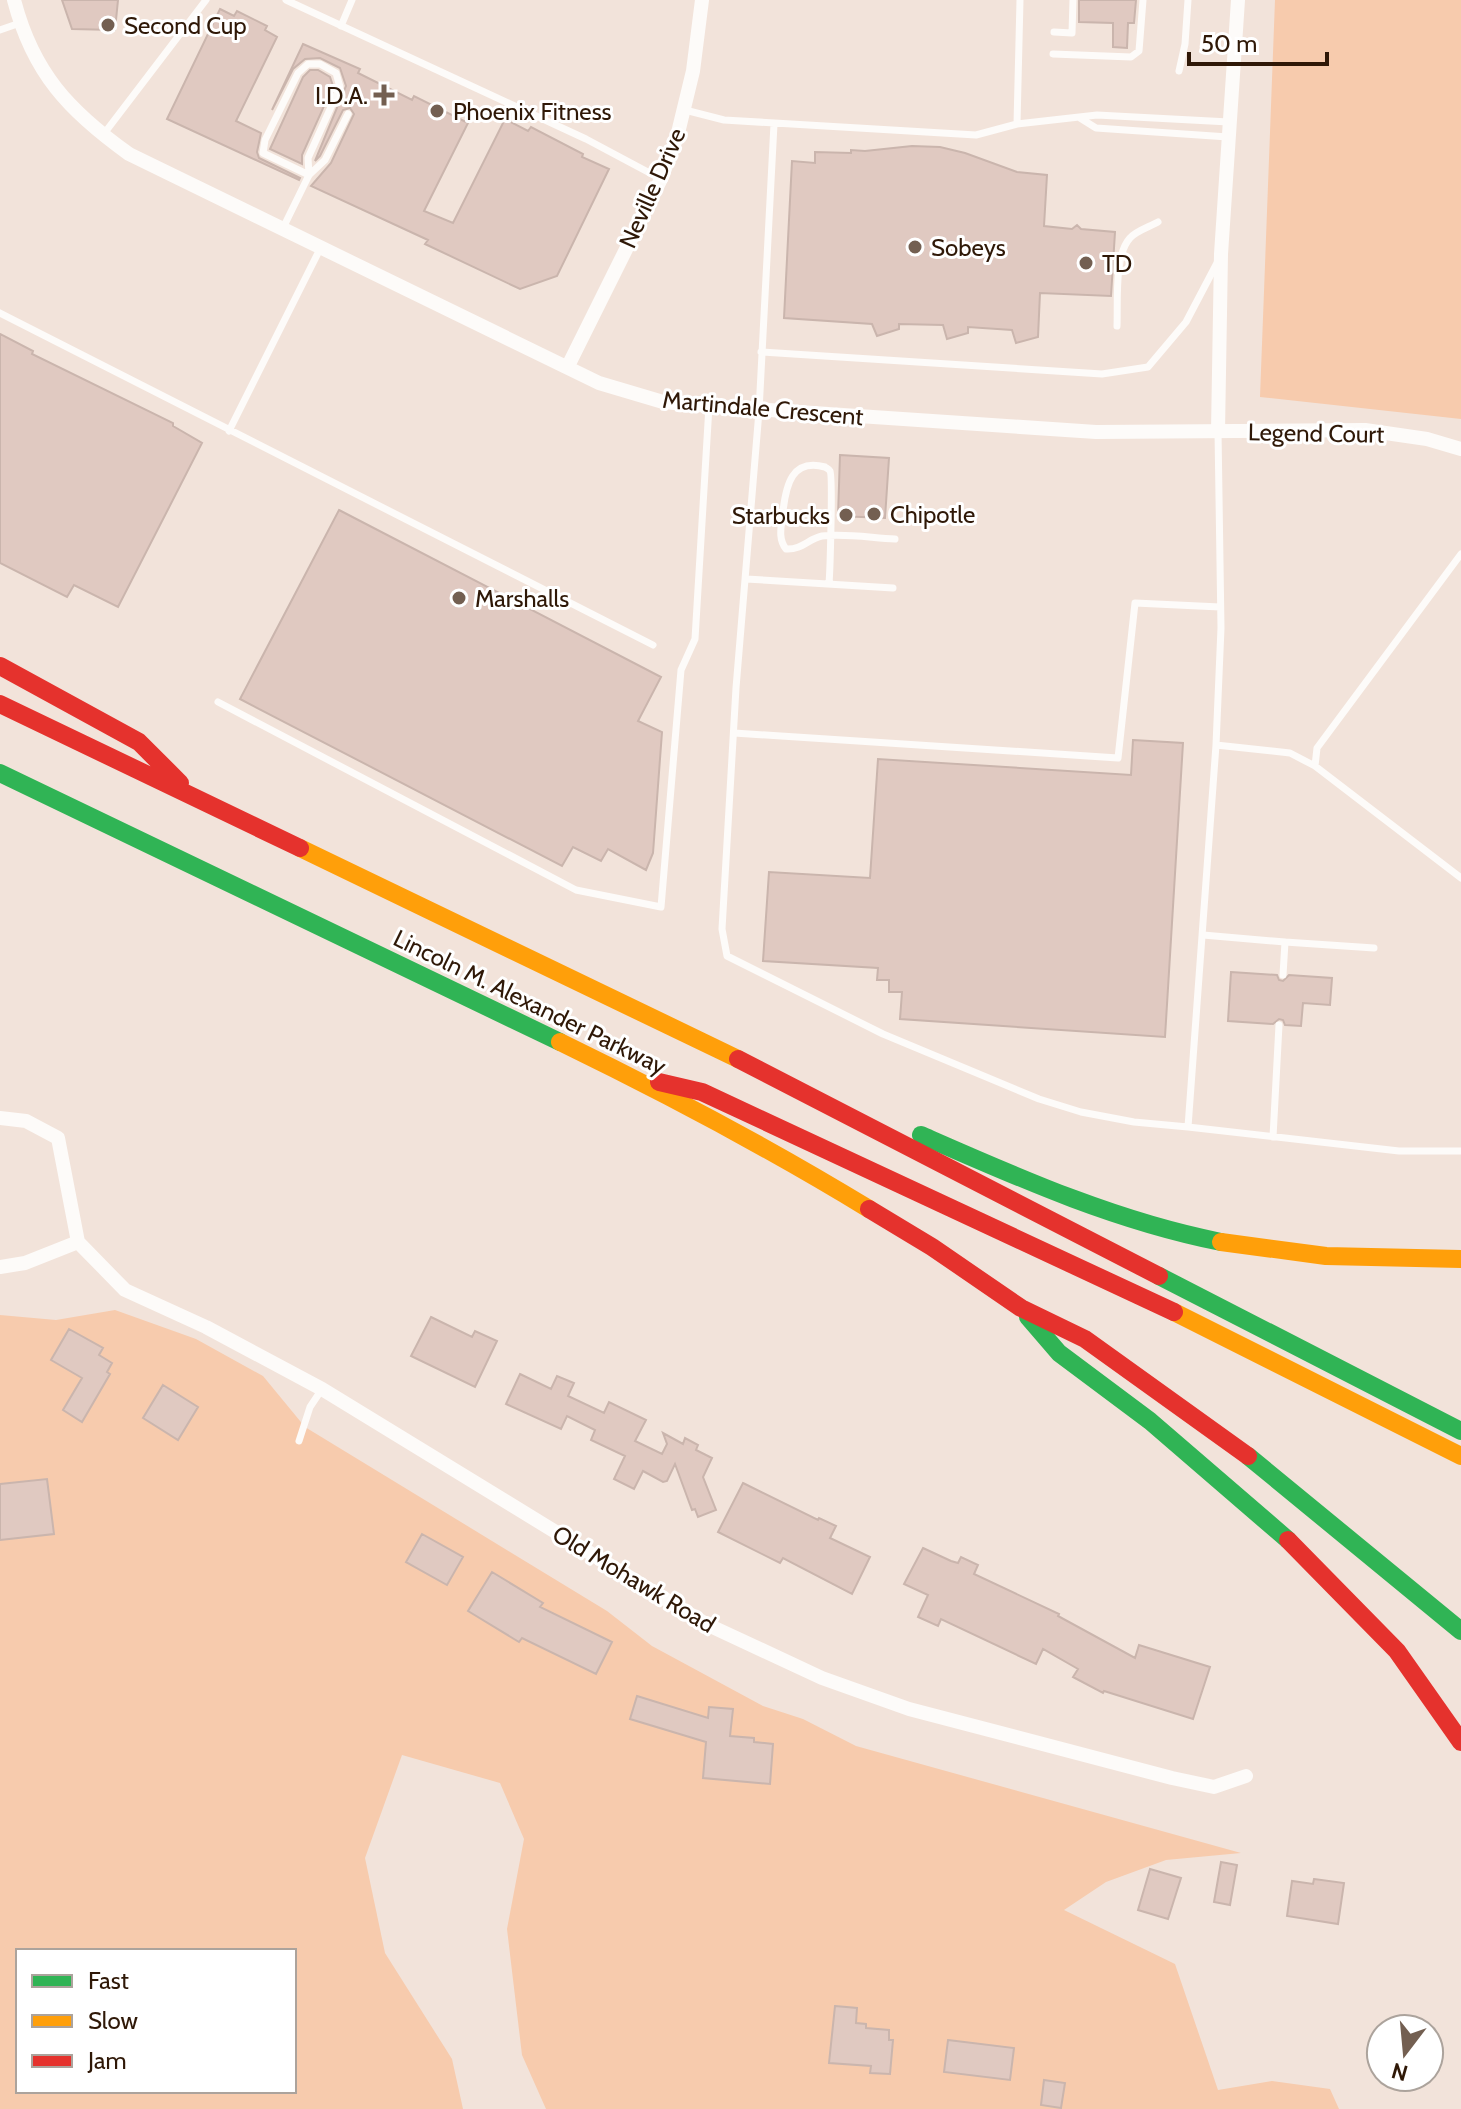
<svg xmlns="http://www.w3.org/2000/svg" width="1461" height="2109" viewBox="0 0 1461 2109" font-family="Cabin,sans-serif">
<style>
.green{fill:#f7cbad;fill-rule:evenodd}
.building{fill:#e0c9c1;stroke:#cab5ad;stroke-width:2}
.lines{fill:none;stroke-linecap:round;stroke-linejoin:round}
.lane{stroke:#fdfbf9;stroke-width:7}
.street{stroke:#fdfbf9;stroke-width:14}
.fast{stroke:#30b455;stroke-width:18}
.slow{stroke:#ff9f0a;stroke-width:18}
.jam{stroke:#e5322d;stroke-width:18}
.poi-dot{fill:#735f51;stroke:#fff;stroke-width:3}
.labels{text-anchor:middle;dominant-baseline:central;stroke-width:6;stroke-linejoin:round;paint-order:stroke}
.poi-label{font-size:24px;fill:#2f1807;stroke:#fff;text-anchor:start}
.street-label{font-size:24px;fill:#2f1807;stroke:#fff}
</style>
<rect width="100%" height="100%" fill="#f2e3da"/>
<path class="green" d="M1275,0H1461V419L1260,397Z
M115,1310L196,1339L263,1376L305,1427L607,1611L652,1646L763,1706L803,1719L856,1746L1241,1853L1166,1860L1106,1882L1064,1910L1175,1964L1218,2090L1272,2081L1330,2089L1339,2109H546L522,2055L507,1929L524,1839L500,1783L402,1755L365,1858L385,1953L452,2059L463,2109H0V1315L56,1320ZM18,1951H294V2091H18Z"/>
<path class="building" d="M62,0H118L115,30L72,29Z
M1079,0H1136L1134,23H1128L1127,48L1113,47V23L1079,22Z
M220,9L234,16L237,11L267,26L265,30L277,37L236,121L261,133L257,152L259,158L300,178L299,180L167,119Z
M303,44L360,69L358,73L412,100L414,96L468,123L424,211L453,223L505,119L528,131L531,127L583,154L582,157L609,169L557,276L520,289L425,244L428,240L311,186L331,163L354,114L350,108L343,110L320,156L315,161L346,86L340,68L320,58L305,59L293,69L272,110Z
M310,70H318L330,77L333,86L302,155V164L270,149L303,77Z
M912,146L940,147L965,153L1017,172L1047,175L1044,226L1072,229L1077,225L1081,229L1115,232L1111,296L1040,293L1038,337L1016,343L1012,330L968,327V333L947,339L943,325L899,324V329L877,336L872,324L784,318L792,161L815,163V152L851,153V150L865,151Z
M0,334L33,351L32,354L173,423V426L202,443L118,607L74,585L67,597L0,563Z
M840,455L889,458L885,518L838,516Z
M339,510L661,677L638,721L662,732L653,853L646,870L608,849L601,861L573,847L562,866L240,699Z
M1133,740L1183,743L1165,1037L900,1019L902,992H889V980H877L878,968L763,961L769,872L870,878L878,759L1131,775Z
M1231,972L1277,975L1279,980L1283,981L1289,975L1332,978L1330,1005L1303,1003L1301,1026L1285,1025L1283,1020L1279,1019L1273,1024L1228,1021Z
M431,1317L472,1337L475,1331L497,1341L475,1387L411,1356Z
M69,1329L103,1348L99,1355L112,1363L107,1372L110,1374L82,1422L63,1410L82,1378L51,1360Z
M520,1374L551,1389L557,1376L574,1383L568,1396L604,1413L609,1402L646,1420L635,1441L662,1454L667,1444L663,1433L683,1444L685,1438L698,1445L696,1450L712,1458L703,1477L716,1510L698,1517L695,1509L692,1510L675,1464L667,1481L663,1482L643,1471L634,1489L614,1479L625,1456L591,1440L595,1430L567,1416L561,1429L506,1404Z
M163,1385L198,1407L178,1440L143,1418Z
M47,1479L54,1534L0,1540V1484Z
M743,1483L818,1520L819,1518L836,1526L830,1538L870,1557L852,1594L783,1558L780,1563L718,1532Z
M422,1534L463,1557L447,1585L406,1562Z
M923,1548L951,1561L958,1563L961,1557L978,1565L974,1574L1059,1614L1058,1616L1135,1658L1139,1645L1210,1667L1193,1719L1104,1691L1103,1693L1073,1677L1078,1669L1043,1649L1036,1664L941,1619L938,1626L918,1617L928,1595L904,1584Z
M492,1572L543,1603L540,1607L612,1642L596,1674L522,1638L519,1642L468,1611Z
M637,1696L708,1718L709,1707L733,1709L730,1736L754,1738V1742L773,1744L770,1784L703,1778L706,1742L630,1719Z
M1221,1862L1237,1865L1230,1905L1214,1902Z
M1150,1869L1181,1878L1168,1919L1138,1910Z
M1314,1879L1344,1883L1338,1924L1287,1916L1292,1881L1313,1884Z
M835,2006L857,2008L856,2023L866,2024V2028L889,2030V2040H893L890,2074L870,2073L871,2066L829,2063Z
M948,2040L1014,2048L1010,2080L944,2072Z
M1044,2080L1065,2083L1061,2108L1041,2105Z"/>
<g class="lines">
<path class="lane" d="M286,0L586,139L661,179
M341,26L352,0
M0,30L20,23
M1054,32L1072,33L1073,0
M1053,54L1131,57L1139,51L1143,0
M308,64H320L336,73L340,87L308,158L309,175L263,153L265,140L298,73Z
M1179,71L1185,44L1188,0
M685,110L724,120L976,135L1017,124L1097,115L1229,122
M1080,118L1096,128L1228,137
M774,124L759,411L736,688L722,929L727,956L883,1034L1039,1099L1081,1112L1134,1122L1188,1127L1216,745L1221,628L1218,431
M1017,124L1020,0
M103,135L206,0
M283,228L309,175L325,160L348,114
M0,313L653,645
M1117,326C1118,303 1114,255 1130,238C1136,231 1149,227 1158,222
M761,352L1102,374L1148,367L1186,322L1217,263
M229,431L321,247
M746,579L893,588
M829,584C830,571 833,476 830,471C829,469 826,468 825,467C792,458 786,485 783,511C782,524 777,538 786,549C802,550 808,539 822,536C845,533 872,538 895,539
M218,702L576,890L661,907L681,670L695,639L709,406
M734,733L1118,758L1135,603L1220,607
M1216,745L1290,753L1315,766L1461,878
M1315,766L1317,748L1461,554
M1203,935L1285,942L1283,975
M1285,942L1374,948
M1188,1127L1399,1151H1461
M1273,1137L1279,1025
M299,1441L310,1407L322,1389"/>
<path class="street" d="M14,0C33,73 69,111 129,154L599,383L663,402L709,406L1096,432L1365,430L1427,439L1461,449
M568,366L661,179L677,137L693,71L702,0
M1218,431L1221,254L1238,0
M0,1118L26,1121L58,1138L78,1242L125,1290L206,1327L322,1389L706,1624L822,1678L909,1709L1172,1778L1214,1787L1246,1776
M0,1267L25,1263L78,1242"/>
<path class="fast" d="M0,773L560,1042
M921,1135C1019,1178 1115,1221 1221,1242
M1159,1276L1461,1431
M1028,1317L1059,1353L1150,1421L1288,1540
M1248,1456L1461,1631"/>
<path class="slow" d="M300,848L738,1059
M560,1042C665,1093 769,1148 869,1209
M1221,1242L1326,1256L1461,1259
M1174,1312L1461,1456"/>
<path class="jam" d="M0,666L139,742L180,783
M0,704L300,848
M738,1059L1159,1276
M659,1082L702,1092L1174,1312
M869,1209L932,1247L1021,1308L1085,1339L1248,1456
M1288,1540L1397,1651L1461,1742"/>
</g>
<g class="poi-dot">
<circle cx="108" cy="25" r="8"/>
<path d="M380 83h8v8h8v8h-8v8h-8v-8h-8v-8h8z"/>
<circle cx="437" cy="111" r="8"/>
<circle cx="915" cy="247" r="8"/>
<circle cx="1086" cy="263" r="8"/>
<circle cx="874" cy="514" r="8"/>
<circle cx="846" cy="515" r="8"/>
<circle cx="459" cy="598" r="8"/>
</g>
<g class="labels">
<g class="poi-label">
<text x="124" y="25">Second Cup</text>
<text x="368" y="95" text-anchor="end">I.D.A.</text>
<text x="453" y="111">Phoenix Fitness</text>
<text x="931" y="247">Sobeys</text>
<text x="1102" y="263">TD</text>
<text x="890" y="514">Chipotle</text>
<text x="830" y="515" text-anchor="end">Starbucks</text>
<text x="475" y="598">Marshalls</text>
</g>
<g class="street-label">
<text transform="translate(652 188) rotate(-66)">Neville Drive</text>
<text transform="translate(763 408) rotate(5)">Martindale Crescent</text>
<text transform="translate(1316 433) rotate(1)">Legend Court</text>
<text transform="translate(530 1002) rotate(26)">Lincoln M. Alexander Parkway</text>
<text transform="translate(634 1579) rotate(31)">Old Mohawk Road</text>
</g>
</g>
<rect x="16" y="1949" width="280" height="144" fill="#ffffff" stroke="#aca39c" stroke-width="2"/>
<rect x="32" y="1975" width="40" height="12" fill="#30b455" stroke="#aca39c" stroke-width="2"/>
<text x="88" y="1989" font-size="24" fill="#2f1807">Fast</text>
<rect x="32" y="2015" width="40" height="12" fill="#ff9f0a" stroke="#aca39c" stroke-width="2"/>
<text x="88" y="2029" font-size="24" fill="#2f1807">Slow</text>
<rect x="32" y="2055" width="40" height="12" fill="#e5322d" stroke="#aca39c" stroke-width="2"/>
<text x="88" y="2069" font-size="24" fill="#2f1807">Jam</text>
<g transform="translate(1405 2053) rotate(196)"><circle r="38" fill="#ffffff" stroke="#aca39c" stroke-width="2"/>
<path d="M0-6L14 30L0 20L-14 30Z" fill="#735f51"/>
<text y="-12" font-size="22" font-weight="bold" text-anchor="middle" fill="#2f1807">N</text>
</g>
<path d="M1189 52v12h138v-12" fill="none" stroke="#2f1807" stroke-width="4"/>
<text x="1201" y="52" font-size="24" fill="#2f1807" stroke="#ffffff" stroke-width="6" paint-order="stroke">50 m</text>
</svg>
